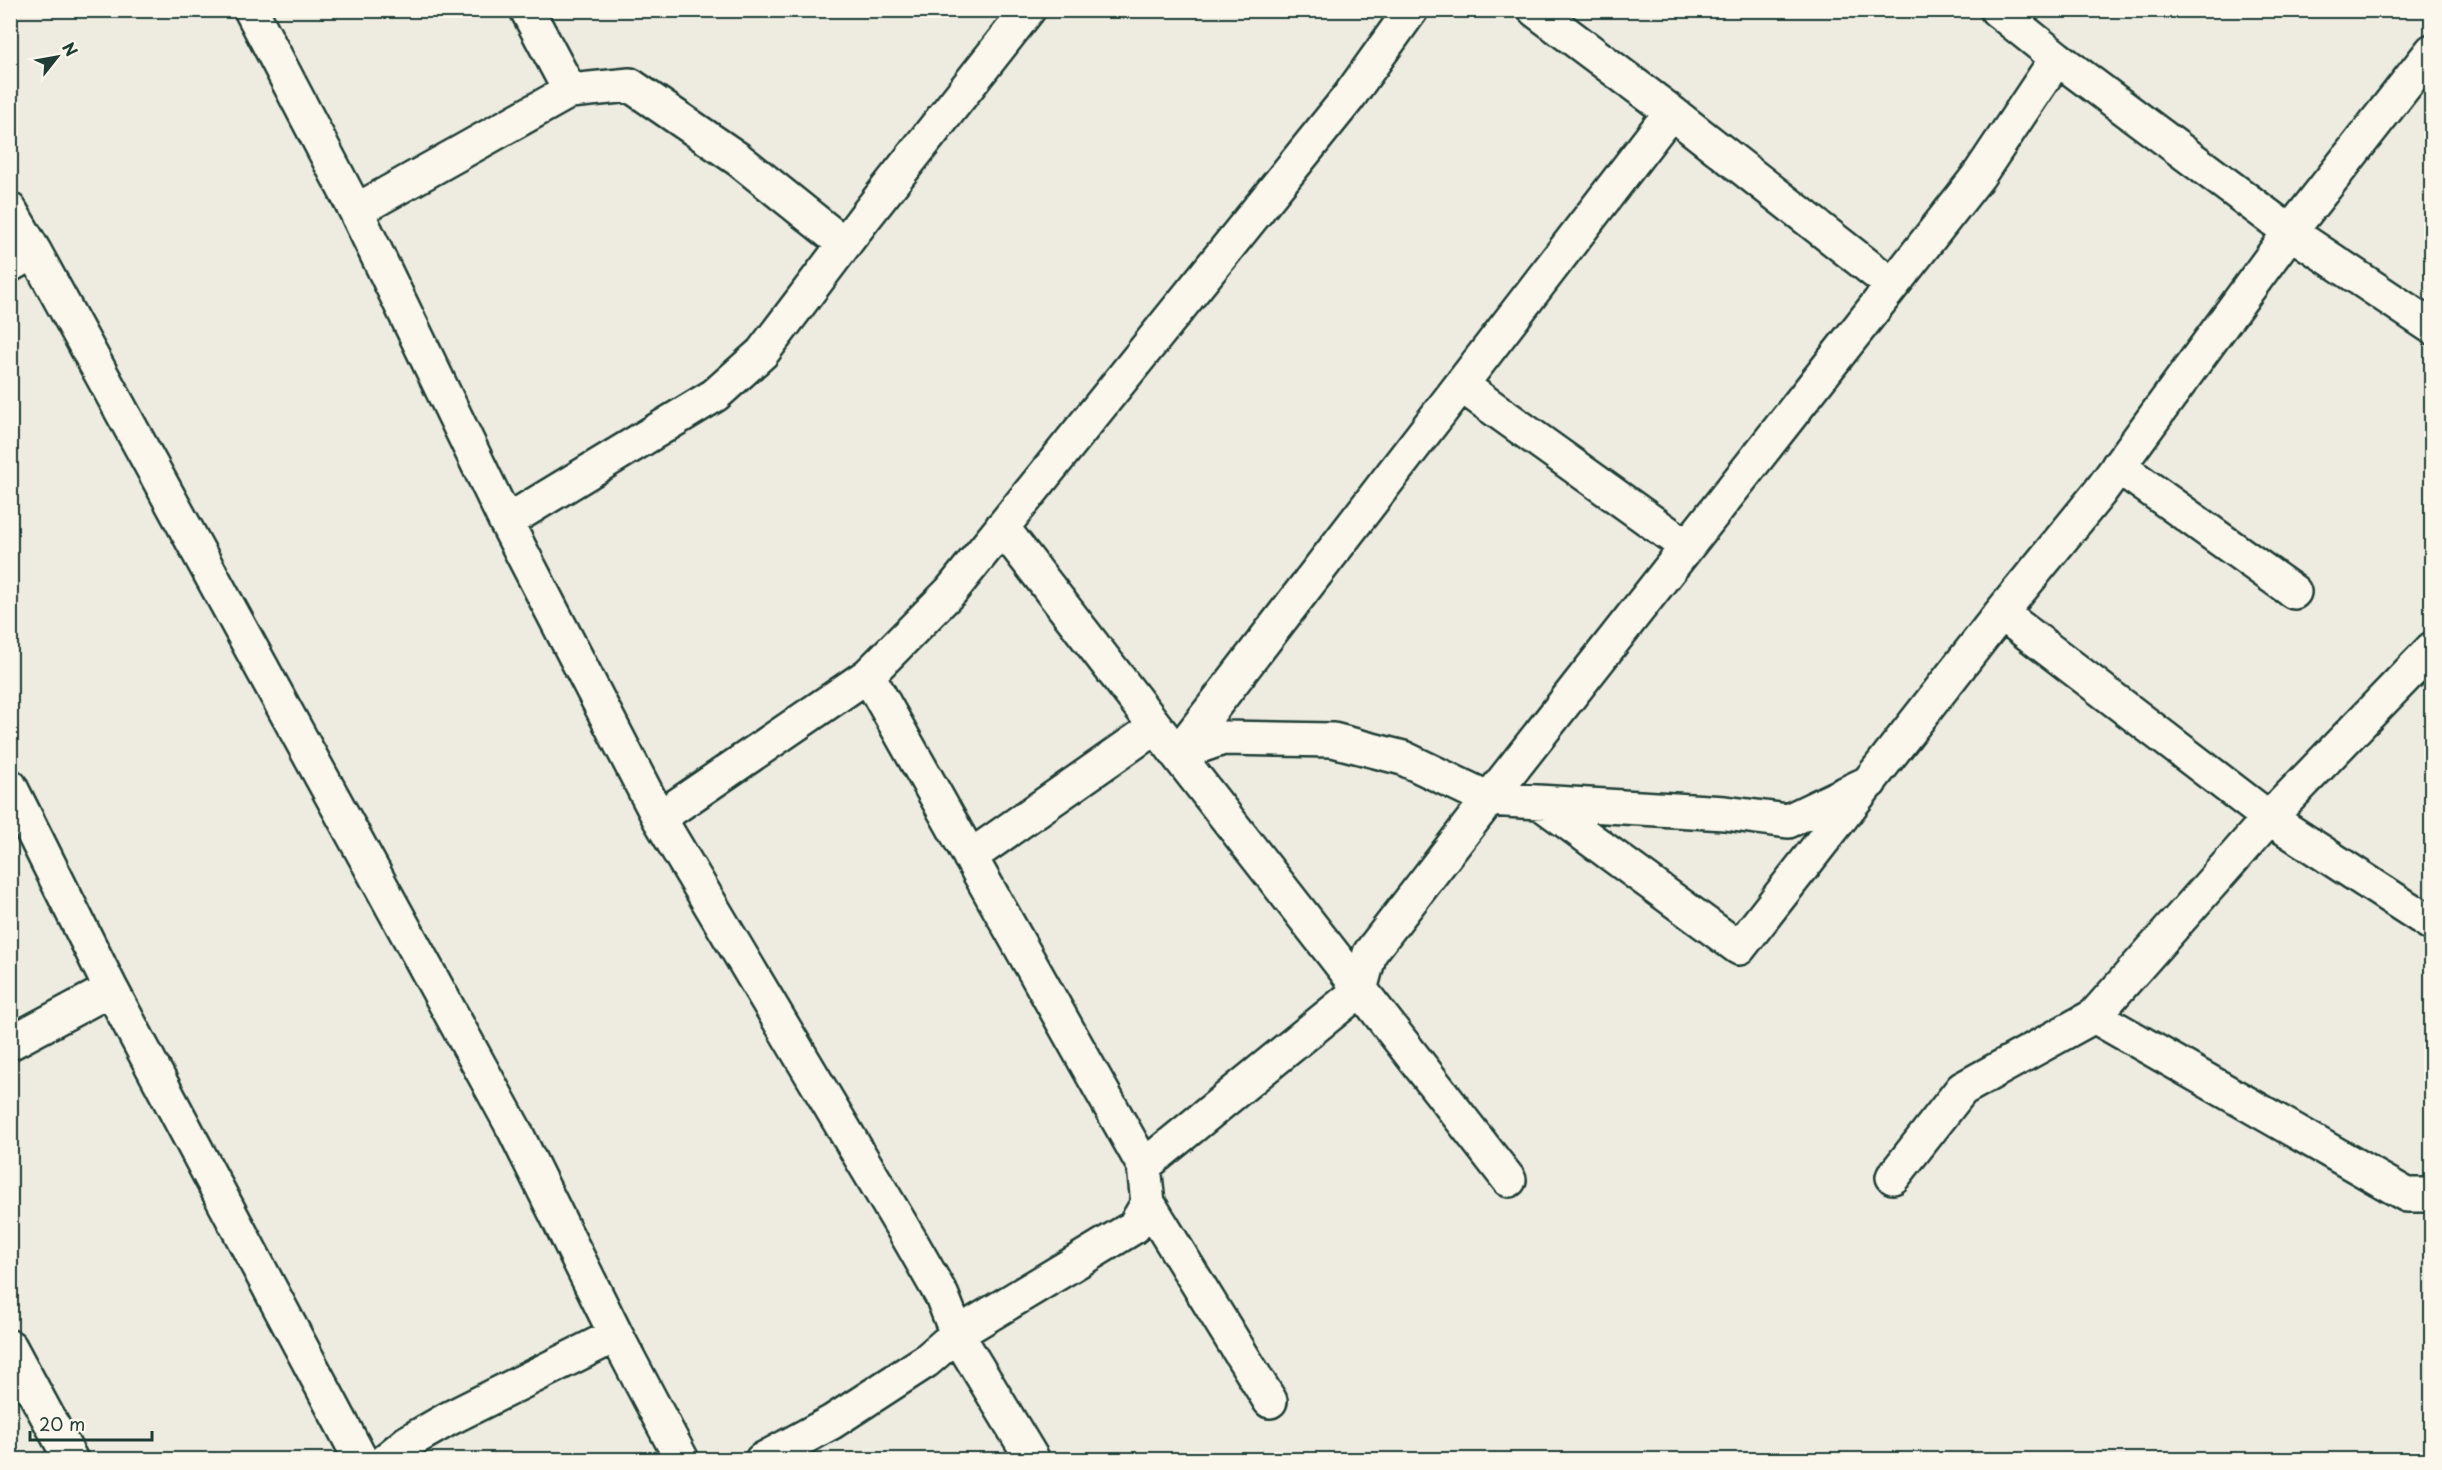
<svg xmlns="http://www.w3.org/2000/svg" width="2442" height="1470" viewBox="0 0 2442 1470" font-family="'Playpen Sans',sans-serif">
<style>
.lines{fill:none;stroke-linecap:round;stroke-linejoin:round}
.minor-casing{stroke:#1f3d34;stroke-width:38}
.minor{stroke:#fbf7ec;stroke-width:33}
</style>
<rect width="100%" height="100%" fill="#eeece1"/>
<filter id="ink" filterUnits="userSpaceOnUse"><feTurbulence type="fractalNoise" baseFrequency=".0167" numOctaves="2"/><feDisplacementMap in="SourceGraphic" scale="12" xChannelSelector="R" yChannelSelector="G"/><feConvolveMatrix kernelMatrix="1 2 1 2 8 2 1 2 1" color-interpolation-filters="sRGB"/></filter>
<g filter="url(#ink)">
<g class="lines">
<defs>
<path id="minor" d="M251,10L356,211L506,522L659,818L868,675L951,591L1348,98L1411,10
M527,10L570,91
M1997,10L2057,58
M1671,112L1892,285
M10,210L34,251L10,265
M356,211L570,91L630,85L738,159L844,244
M34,251L514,1129L616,1335L448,1419L408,1442L386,1460
M1461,385L1687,547
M2118,466L2294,592
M506,522L715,395L762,353L865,217L1028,10
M1002,527L1177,754L1223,738L1333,740L1403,758L1489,799L1979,175L2057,58L2290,232L2432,327
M2001,613L2269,818L2094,1016L2407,1195H2432
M2432,649L2269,818L2432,924
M868,675L1144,1166L1360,990L1370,953L1489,799L1725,813L1788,821L1870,782
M10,786L111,989L10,1043
M1541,803L1739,948L2001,613L2099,493L2290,232L2432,51
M659,818L910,1240L942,1296L957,1334L1033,1460
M970,857L1154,728
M111,989L361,1460
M1893,1177L1962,1089L2094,1016
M1509,1180L1177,754L1671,112L1535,10
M1148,1203L1270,1401
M616,1335L682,1460
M10,1347L71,1460
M762,1460L832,1422L926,1361L957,1334L1134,1227L1148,1203L1144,1166"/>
</defs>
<use href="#minor" class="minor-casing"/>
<use href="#minor" class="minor"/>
</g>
</g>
<rect width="2442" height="1470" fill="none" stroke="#fbf7ec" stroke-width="36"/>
<rect x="18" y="18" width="2406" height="1434" fill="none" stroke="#1f3d34" stroke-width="2" filter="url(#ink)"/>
<g transform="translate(57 57) rotate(59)" stroke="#fbf7ec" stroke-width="4.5" paint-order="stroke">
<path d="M0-4.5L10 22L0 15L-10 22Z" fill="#1f3d34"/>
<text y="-9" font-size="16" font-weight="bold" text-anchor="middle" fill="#1f3d34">N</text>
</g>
<path d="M30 1431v9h122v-9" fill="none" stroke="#1f3d34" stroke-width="3"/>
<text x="39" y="1431" font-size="18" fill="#1f3d34" stroke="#fbf7ec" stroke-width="4.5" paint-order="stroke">20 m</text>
</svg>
